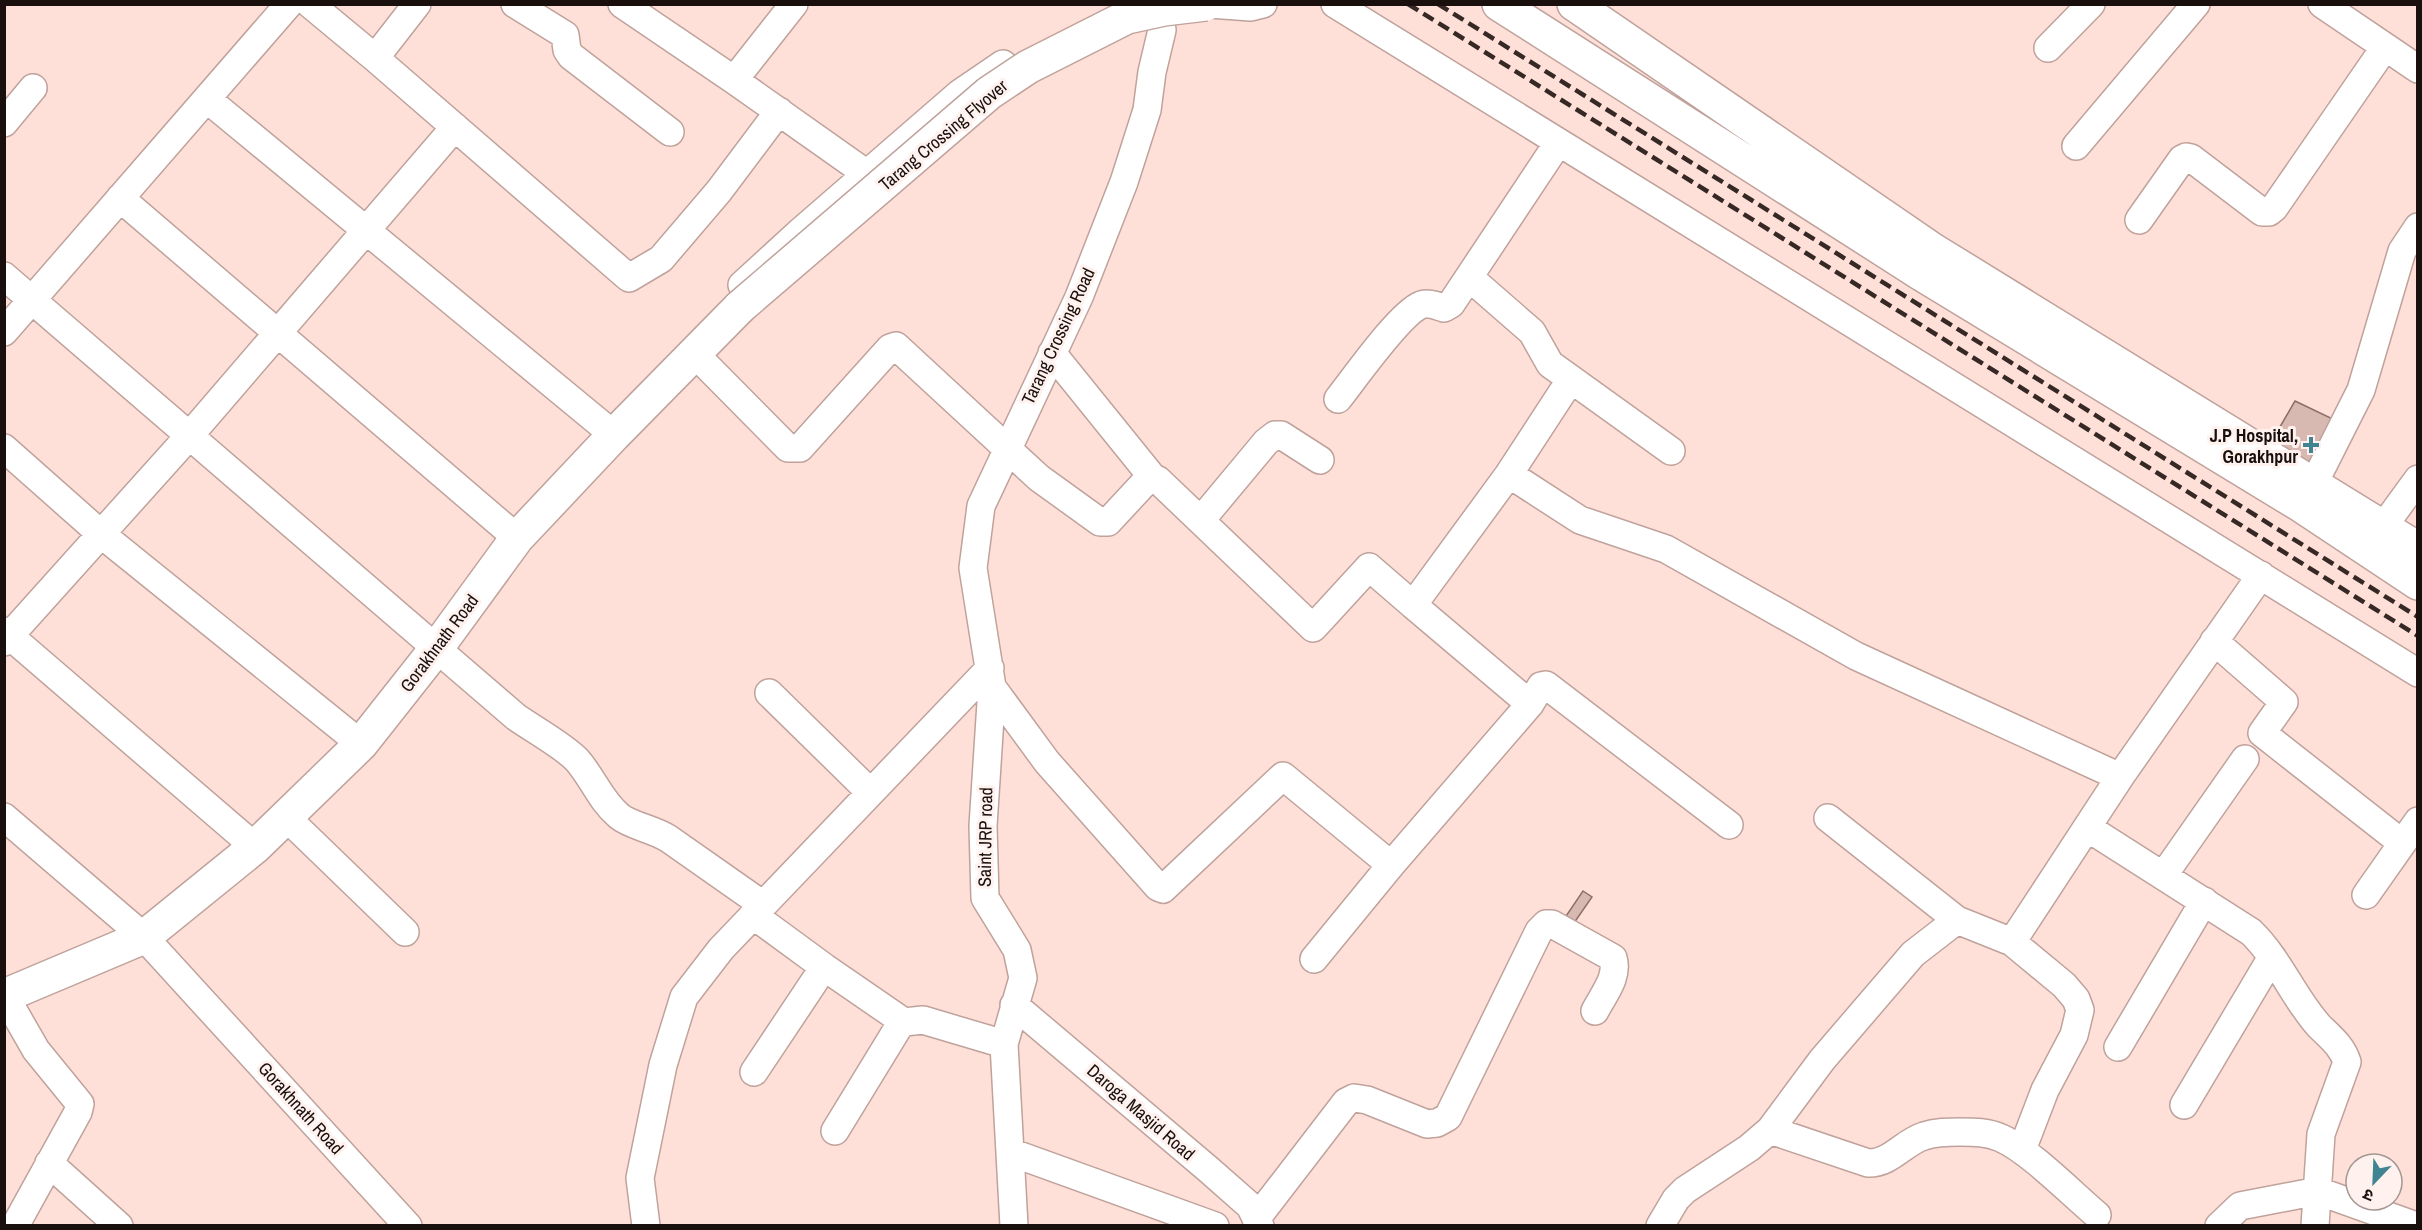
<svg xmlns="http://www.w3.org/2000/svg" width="2422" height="1230" viewBox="0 0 2422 1230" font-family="'Archivo Narrow','Noto Sans Devanagari',sans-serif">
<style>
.building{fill:#d7b9b1;stroke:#8a6e68;stroke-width:1.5}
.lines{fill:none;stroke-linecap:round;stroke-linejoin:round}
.minor-casing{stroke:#bfa29b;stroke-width:30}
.major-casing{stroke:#bfa29b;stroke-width:36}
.minor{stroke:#fff;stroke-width:27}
.major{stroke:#fff;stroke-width:33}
.rail{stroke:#352825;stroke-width:4.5;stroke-dasharray:12 6;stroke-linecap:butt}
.major-bridge-casing{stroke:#bfa29b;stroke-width:36;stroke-linecap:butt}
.major-bridge{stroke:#fff;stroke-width:33}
.poi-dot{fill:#408493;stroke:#fff2ee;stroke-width:2}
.labels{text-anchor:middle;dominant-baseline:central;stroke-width:6;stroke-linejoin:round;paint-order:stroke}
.street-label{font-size:18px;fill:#190f0c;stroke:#fff2ee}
.poi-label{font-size:18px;font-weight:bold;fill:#190f0c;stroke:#fff2ee;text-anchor:end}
</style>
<rect width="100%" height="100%" fill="#ffe0d8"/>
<path class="building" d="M2295,401L2337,421L2315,466L2270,444Z
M1583,891L1592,897L1572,926L1564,919Z"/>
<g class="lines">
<defs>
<path id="minor" d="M310,4L375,58
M417,4L375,58L629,278L661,259L719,191L779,111
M515,4L565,35L567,50L571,56L670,132
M622,4L734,80L867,174
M1158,4L1162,30L1152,72L1147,110L1124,182L1079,297L981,506L973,568L992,687L1047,762L1158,887L1163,889L1283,776L1391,865L1530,704L1541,686L1546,685L1729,825
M1209,4L1251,7L1263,4
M1335,4L2418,673
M2322,4L2418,69
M2048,48L2091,4
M734,80L794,4
M207,99L614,435
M4,123L33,88
M2076,146L2196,4
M120,198L517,538
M2139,220L2182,159L2186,157L2191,158L2262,212H2269L2274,208L2385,47
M4,276L516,717C533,729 564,746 577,760C593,778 600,800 619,816C631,826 654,829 669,839L763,905
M1470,278L1532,332L1550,364L1671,451
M742,285L801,231L959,94L1003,64
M4,332L289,4
M694,353L788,448H800L890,348L896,346L1039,478L1100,522H1108L1148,479L1153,478L1158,480L1313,628L1369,567L1413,605
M1052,353L1153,478
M1338,399C1354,379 1400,313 1421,305C1428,302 1437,306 1444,308L1451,304L1558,143
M4,448L101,534L361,744
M1509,474L1580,520L1666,549L1856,656L2120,777L2261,575
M2304,503L2361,390L2402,251L2418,227
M1201,520L1266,442L1275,435H1281L1320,460
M2383,527L2418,479
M4,631L255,847
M2214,641L2284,702L2262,733L2402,843
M4,642L190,435L455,127
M992,687L983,826L985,898L1017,950L1023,978L1004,1044L1014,1226
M769,693L870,792
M1530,704L1413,605L1509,474L1571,379
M4,817L144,937L408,1226
M286,817L405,932
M1828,818L1957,920L2012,942L2064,985L2076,999L2080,1010L2074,1035L2045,1090L2022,1150
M2088,828L2251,932C2279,959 2293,997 2319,1026C2330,1037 2342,1046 2347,1062L2321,1134L2315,1226
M2163,876L2245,759
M2366,895L2418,821
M753,915L824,967
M2012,942L2120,777
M1314,959L1391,865
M5,996L36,1050L80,1104L78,1112L15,1226
M1014,1005L1208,1169L1250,1206L1260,1226
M2118,1047L2204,901
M754,1072L824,967L904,1022
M2184,1105L2272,957
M1770,1130L1868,1163C1890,1164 1904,1142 1924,1136C1936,1132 1948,1132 1960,1132C1974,1132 1988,1132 2001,1138C2029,1150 2072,1194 2097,1215
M835,1131L898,1028L904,1022L923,1020L1004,1044
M1010,1152L1215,1226
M49,1163L119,1226
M1256,1219L1346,1102L1354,1098L1367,1100L1427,1124L1437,1123L1448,1117L1539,931L1546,924H1552L1613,958C1619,977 1603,995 1595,1011
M646,1226L640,1178L663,1065L684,997L721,949L990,668
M1660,1226L1676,1199L1685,1190L1749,1148L1770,1130L1822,1060L1913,954L1957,920
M2219,1226L2240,1206L2318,1191L2416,1226"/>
<path id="major" d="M1499,4L1920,273L2302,506L2418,583
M1574,4L1933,250L2418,549
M4,996L144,937L255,847L361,744L436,649L517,538L614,435L740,307"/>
</defs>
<use href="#minor" class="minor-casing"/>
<use href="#major" class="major-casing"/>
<use href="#minor" class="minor"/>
<use href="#major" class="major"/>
<path class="rail" d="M1408,4L2418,636
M1438,4L2418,617"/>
<defs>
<path id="major-bridge" d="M740,307L989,93L1028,67L1127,17L1164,9L1206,4"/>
</defs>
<use href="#major-bridge" class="major-bridge-casing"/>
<use href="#major-bridge" class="major-bridge"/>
</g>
<path class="poi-dot" d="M2308 436h6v6h6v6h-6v6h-6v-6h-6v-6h6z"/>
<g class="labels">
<g class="street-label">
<text transform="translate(943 135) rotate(-40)">Tarang Crossing Flyover</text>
<text transform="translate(1058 336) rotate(-65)">Tarang Crossing Road</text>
<text transform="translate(439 643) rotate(-53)">Gorakhnath Road</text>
<text transform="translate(985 837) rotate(-89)">Saint JRP road</text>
<text transform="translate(301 1108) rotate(48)">Gorakhnath Road</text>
<text transform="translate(1141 1112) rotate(41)">Daroga Masjid Road</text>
</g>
<g class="poi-label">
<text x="2298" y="435">J.P Hospital,<tspan x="2298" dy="21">Gorakhpur</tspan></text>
</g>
</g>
<rect width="2422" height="1230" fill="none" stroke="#190f0c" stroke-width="12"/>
<g transform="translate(2374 1182) rotate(203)"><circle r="28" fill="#fff2ee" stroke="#a39794" stroke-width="1.5"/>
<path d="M0-4.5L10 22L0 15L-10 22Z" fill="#408493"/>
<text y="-9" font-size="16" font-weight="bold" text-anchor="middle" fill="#190f0c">उ</text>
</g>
</svg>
